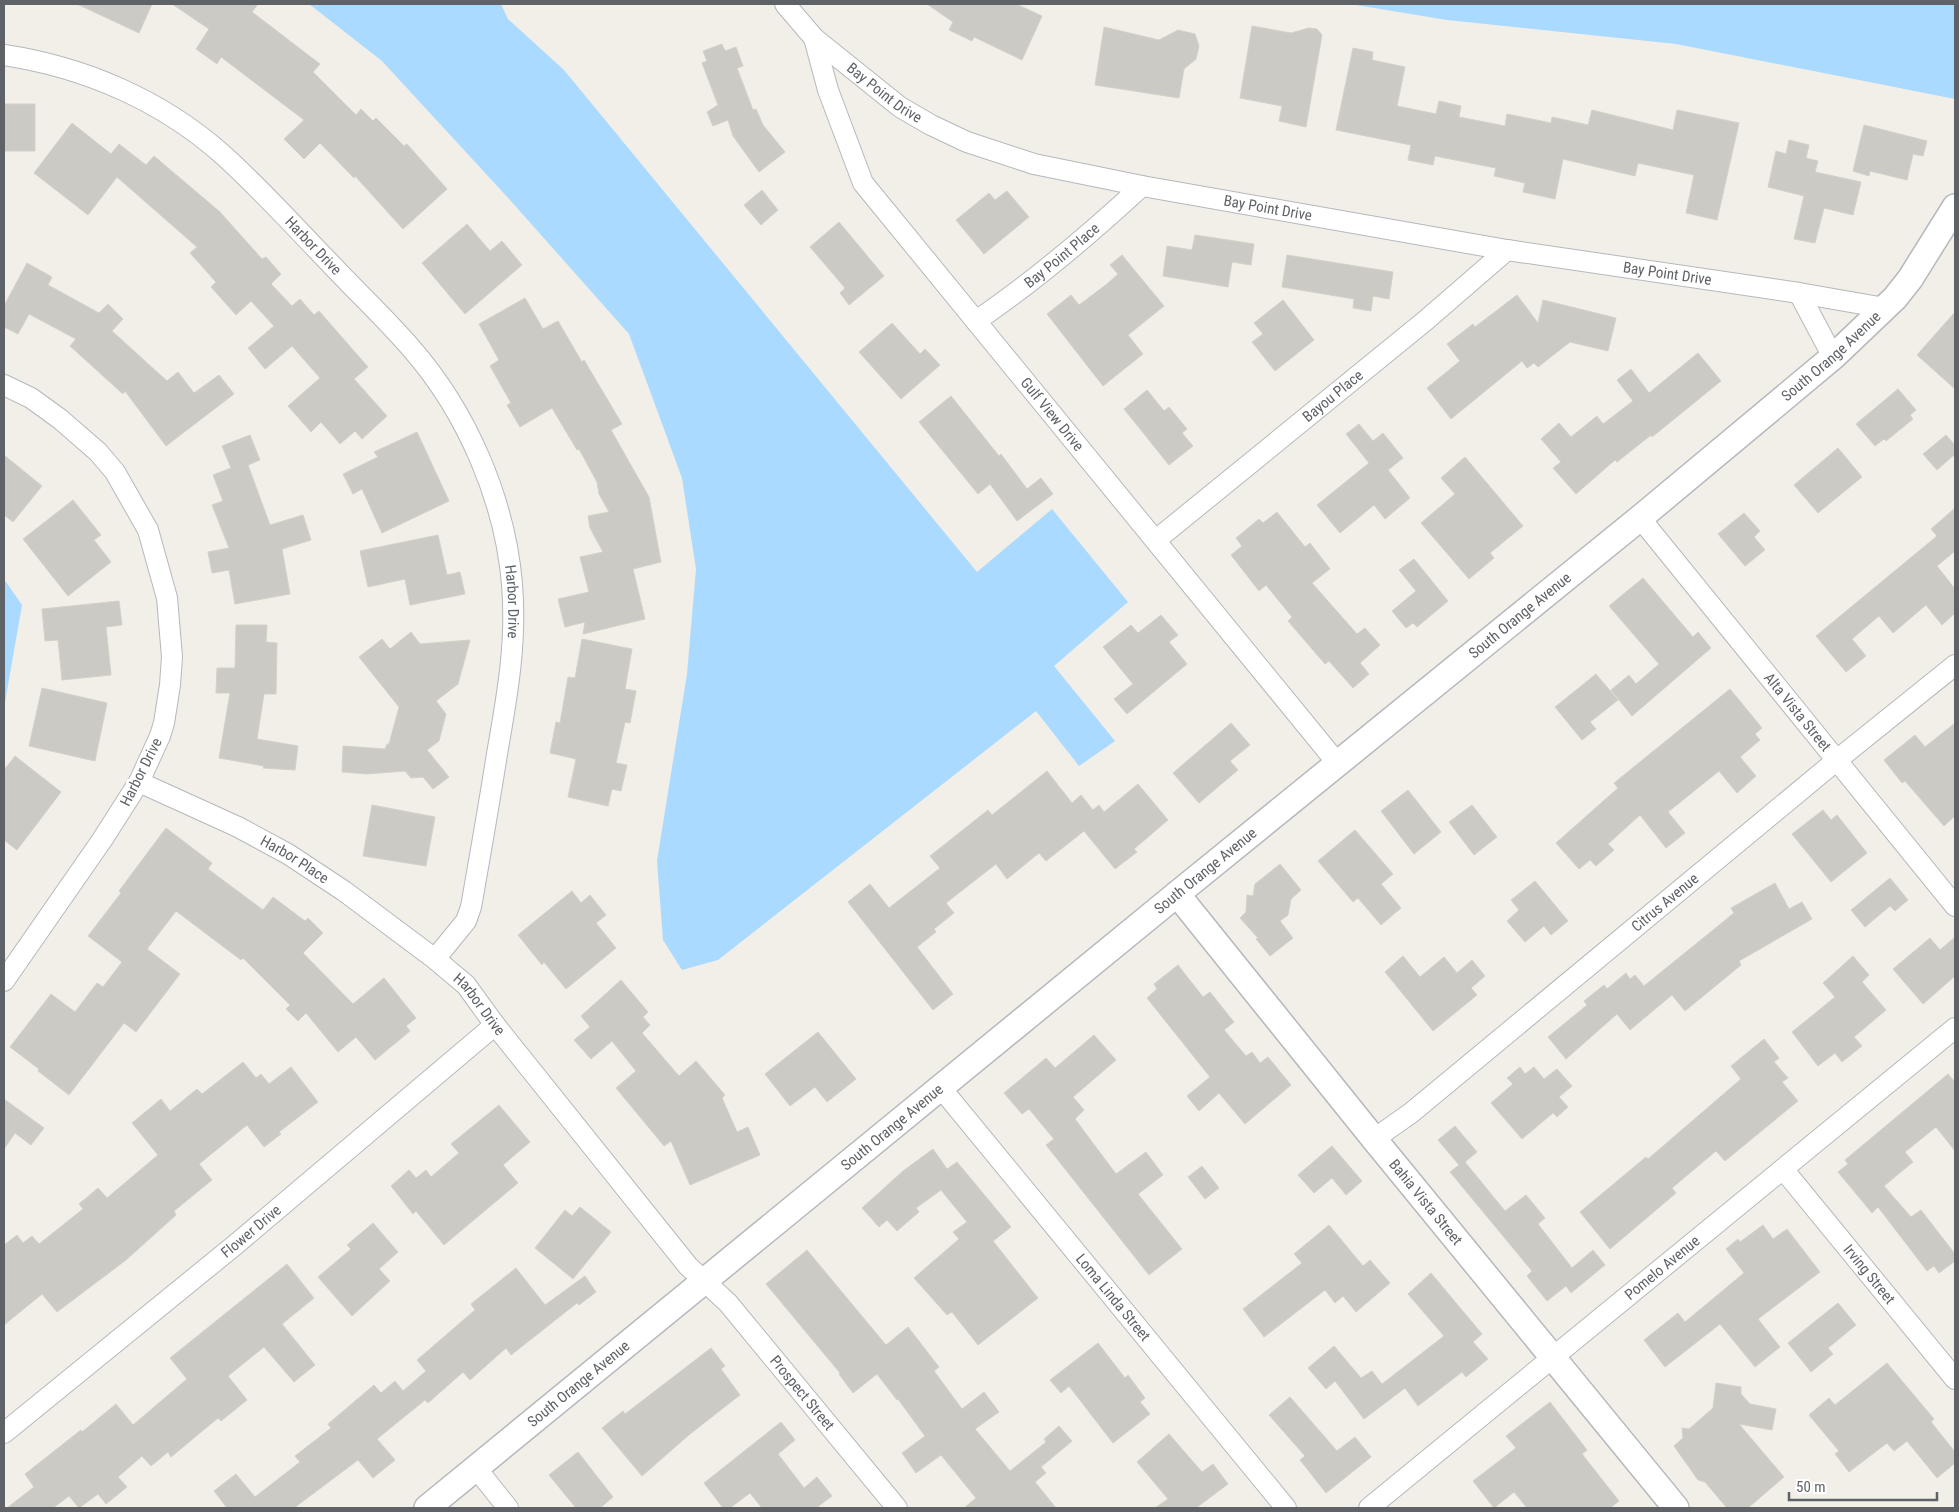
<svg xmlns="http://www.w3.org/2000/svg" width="1959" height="1512" viewBox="0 0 1959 1512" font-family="'Roboto Condensed',sans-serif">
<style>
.water{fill:#aadaff}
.building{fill:#cccac5;stroke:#d6d1c6}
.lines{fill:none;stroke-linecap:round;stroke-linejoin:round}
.minor-casing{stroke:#b5b8bc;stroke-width:22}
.tertiary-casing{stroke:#b5b8bc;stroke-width:28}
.minor{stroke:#fff;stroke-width:20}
.tertiary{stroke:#fff;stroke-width:25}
.labels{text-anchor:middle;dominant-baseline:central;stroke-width:5;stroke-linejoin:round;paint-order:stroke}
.street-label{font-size:15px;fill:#5f6368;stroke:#fff}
</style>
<rect width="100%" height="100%" fill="#f1efe8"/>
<path class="water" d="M309,4H501L508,19L564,70L977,572L1052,509L1128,602L1054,666L1115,741L1079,766L1036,711L718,960L682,970L663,940L657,861L687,674L696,569L682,478L629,334L510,200L382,61Z
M1350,4H1955V99L1676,44L1447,20Z
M4,579L22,605L4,708Z"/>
<path class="building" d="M77,4H152L139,33Z
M172,4H258L252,12L320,64L313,72L356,115L361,109L373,121L376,118L404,146L407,144L447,189L403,229L355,176L354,178L320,143L304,159L284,139L304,120L221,57L217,64L196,49L209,29Z
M927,4H1016L1042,16L1022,60L974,37L972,41L949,30L953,22Z
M1252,26L1291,33L1309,28L1317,29L1322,35L1306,127L1279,121L1282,106L1240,98Z
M1104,27L1159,40L1178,30L1195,34L1199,46L1196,59L1184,69L1179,98L1095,85Z
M722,44L725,51L736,47L743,66L737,68L753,110L756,109L763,125L785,152L759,172L733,136L728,120L713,126L707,112L718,105L702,63L707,61L703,51Z
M1353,48L1373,52L1372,60L1405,67L1397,106L1436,114L1439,101L1461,106L1459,117L1505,126L1507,114L1551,123L1552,117L1588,125L1592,110L1673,130L1677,110L1739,123L1717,220L1686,213L1694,175L1638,163L1635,176L1563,159L1555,199L1523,192L1525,183L1494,176L1496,168L1435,156L1433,165L1408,160L1411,145L1336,130Z
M4,104H35V151H4Z
M72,123L111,154L119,144L146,165L154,156L220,212L262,259L266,257L281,274L271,284L292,306L300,299L314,315L319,311L368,367L354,379L387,416L362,439L355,431L340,444L321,422L311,432L288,406L320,378L292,346L265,369L248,348L274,326L251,301L236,315L211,287L216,282L190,253L197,247L117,177L88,215L34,173Z
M1864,125L1927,141L1923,156L1913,154L1907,180L1870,171L1869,176L1853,171Z
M1789,140L1809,145L1806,158L1818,161L1815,172L1861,182L1853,215L1824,208L1815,243L1794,239L1804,196L1768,187L1776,151L1786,154Z
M762,190L778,210L761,225L744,205Z
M1007,191L1029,217L984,254L956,220L989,193L995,200Z
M839,222L884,276L849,305L840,293L845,288L810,247Z
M467,224L490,251L502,241L522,265L465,314L422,263Z
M1195,235L1254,244L1251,265L1232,262L1228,287L1163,276L1167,246L1192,250Z
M1122,255L1164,306L1128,335L1143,354L1103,386L1047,314L1071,295L1079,305L1107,284L1118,274L1110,265Z
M1287,255L1393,272L1389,299L1373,296L1371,311L1353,308L1354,299L1282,287Z
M27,263L52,277L48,285L99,313L108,304L123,319L112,331L167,381L178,372L194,393L219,375L234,394L166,446L125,391L123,394L70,346L76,339L29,314L18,334L4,327V306Z
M1517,295L1538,323L1543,300L1616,318L1608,351L1570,342L1538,367L1534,363L1527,368L1522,361L1451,419L1427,388L1460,361L1447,344L1473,324L1475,327Z
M525,298L543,329L558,321L582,362L584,360L622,424L611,430L649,497L661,562L633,569L645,619L583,634L585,622L565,627L558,599L589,592L580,557L603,552L590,528L588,516L609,512L599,494L597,482L579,449L577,450L552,408L520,427L507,405L511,403L490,366L499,360L479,324Z
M1283,300L1314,340L1275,371L1252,342L1263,334L1254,323Z
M1955,312V389L1917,355Z
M892,323L920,354L925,349L940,365L901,399L859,352Z
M1698,353L1721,381L1652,437L1651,435L1617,462L1615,460L1576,494L1553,468L1561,462L1541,439L1559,423L1571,437L1597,416L1603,424L1633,401L1617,380L1631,369L1649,393Z
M1898,389L1916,410L1910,415L1913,419L1886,441L1884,439L1875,446L1856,424Z
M1147,390L1164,411L1169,407L1187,429L1182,433L1193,446L1169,465L1124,409Z
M951,396L999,456L1001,454L1027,489L1041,478L1053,494L1017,521L990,484L978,494L919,422Z
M1359,424L1373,441L1383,433L1403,458L1388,470L1410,498L1385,519L1374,505L1340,533L1317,505L1369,463L1346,434Z
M417,432L449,501L382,533L362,489L353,494L343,474L378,457L374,452Z
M250,435L260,460L248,465L270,525L303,515L311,540L282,549L290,594L235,604L229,570L212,573L208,552L229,548L212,505L223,501L213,475L231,468L222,446Z
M1946,435L1955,445V454L1937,470L1923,454Z
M1838,448L1862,477L1818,513L1794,485Z
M4,455L42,486L13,522L4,515Z
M1465,457L1523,526L1490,553L1494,558L1469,579L1421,523L1455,494L1441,478Z
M73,500L101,535L94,540L111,562L68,596L23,539Z
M1955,508V551L1937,566L1955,589V613L1942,625L1926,605L1893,633L1879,616L1852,639L1866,656L1846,672L1816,636L1937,536L1931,529Z
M1277,512L1305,547L1310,543L1330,569L1312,583L1357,634L1365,628L1380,645L1360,663L1369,674L1353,688L1329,661L1325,664L1288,621L1292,617L1266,585L1259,591L1231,555L1242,546L1236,538L1259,519L1263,523Z
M1744,513L1760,531L1754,537L1765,550L1745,566L1718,534Z
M438,535L447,575L460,572L465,594L410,605L405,579L368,587L360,551Z
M1414,559L1448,601L1417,627L1413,623L1406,628L1392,611L1416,591L1399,570Z
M1643,578L1693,637L1698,632L1711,648L1632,716L1611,690L1629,675L1636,684L1659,664L1609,606Z
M119,601L122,625L106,627L111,675L62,680L58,640L45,641L42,609Z
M1161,615L1178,635L1169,642L1187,664L1127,714L1114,699L1133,684L1103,647L1131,625L1138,633Z
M236,625H267L266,642L277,643L276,694H264L257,739L298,746L295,770L263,768L264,766L219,758L230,693H216L217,668H235Z
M411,632L420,644L470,640L458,684L436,701L446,714L439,741L427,750L449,777L433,789L423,777L411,778L405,771L367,774L342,772L343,746L385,749L387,744H389L399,707L359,657L382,639L390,649Z
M582,639L632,649L625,689L636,691L630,723L625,722L616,763L627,765L621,791L612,789L608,806L568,797L576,759L550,753L556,722L560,723L568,677L575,678Z
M1596,674L1618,700L1590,722L1596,729L1582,740L1555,707Z
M42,688L107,703L95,761L29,746Z
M1730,689L1762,728L1755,734L1760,740L1740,757L1756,776L1737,793L1719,771L1668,812L1685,833L1666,848L1640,815L1608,844L1614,850L1596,866L1590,860L1579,869L1556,843L1618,788L1614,783Z
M1231,723L1250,745L1230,761L1238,770L1199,803L1173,773Z
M1955,723V816L1944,826L1905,781L1902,783L1884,760L1915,735L1925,747Z
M15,756L61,792L17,850L4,840V770Z
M1047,771L1072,803L1081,795L1093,810L1099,805L1104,812L1138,784L1168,820L1134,849L1137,852L1115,869L1084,831L1046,861L1039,853L1007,879L996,864L946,903L954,913L934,929L936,932L917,947L953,994L933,1010L848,902L870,884L889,908L940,868L930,856L988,810L992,815Z
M1408,790L1441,832L1414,854L1381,811Z
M372,805L435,817L426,866L363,856Z
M1472,805L1497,837L1474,855L1449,822Z
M1823,810L1831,820L1837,815L1867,853L1831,882L1792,834Z
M166,828L212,863L208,869L263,910L273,897L305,921L308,918L323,933L303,953L353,1004L384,978L416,1018L406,1026L410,1031L375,1060L356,1037L338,1052L306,1013L298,1021L286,1009L290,1005L243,958L241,960L176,911L147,949L180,974L136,1032L124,1023L69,1095L38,1071L39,1069L10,1047L51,994L75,1012L97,983L103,987L122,962L88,936L121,893L119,891Z
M1355,830L1393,874L1381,884L1401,908L1381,925L1358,898L1353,902L1318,861Z
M1280,864L1301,890L1291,899L1288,915L1280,921L1293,938L1270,956L1256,939L1258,938L1240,918L1246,912L1247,895L1253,896L1255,884Z
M1890,878L1908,900L1895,911L1890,906L1865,927L1851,910Z
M1535,881L1568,921L1551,935L1544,926L1525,942L1507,921L1519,910L1511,900Z
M1775,883L1789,909L1802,902L1812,919L1739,961L1741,965L1685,1011L1672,995L1630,1030L1617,1014L1566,1059L1548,1037L1587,1005L1584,1001L1604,985L1607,989L1626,973L1630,979L1635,975L1644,986L1734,913L1731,908Z
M572,891L581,903L590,895L606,915L596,923L616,948L566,989L544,962L542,965L518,935Z
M1955,937V976L1923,1004L1893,969L1930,938L1940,950Z
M1403,956L1420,977L1444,957L1457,973L1472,960L1485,976L1471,988L1477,995L1433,1031L1385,972Z
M1853,956L1869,975L1862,982L1886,1010L1854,1037L1862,1046L1842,1062L1835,1053L1818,1066L1792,1032L1835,997L1823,983Z
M1178,965L1203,997L1210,992L1234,1022L1224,1030L1246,1056L1252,1052L1260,1063L1268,1057L1291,1085L1245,1124L1219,1093L1199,1111L1187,1096L1210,1077L1147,998L1157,989L1154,984Z
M621,980L648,1012L643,1017L650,1025L642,1033L679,1076L696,1061L725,1095L722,1098L737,1132L748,1127L760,1155L690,1185L671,1141L664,1146L616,1088L636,1071L612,1041L591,1059L574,1040L590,1027L581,1016Z
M818,1032L856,1079L827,1102L815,1087L790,1106L765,1074Z
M1094,1035L1116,1060L1073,1097L1084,1110L1075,1119L1116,1174L1146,1152L1163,1175L1138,1194L1182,1249L1149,1275L1046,1145L1054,1139L1029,1109L1022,1114L1004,1093L1046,1058L1055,1068Z
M1764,1039L1779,1058L1774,1062L1788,1078L1782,1082L1798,1101L1725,1161L1716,1151L1672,1188L1676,1193L1610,1249L1580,1212L1646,1157L1648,1159L1741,1079L1731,1066Z
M243,1062L256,1078L261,1074L269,1084L291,1067L318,1102L279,1132L281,1134L264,1147L247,1125L199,1164L212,1180L174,1211L176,1215L126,1260L57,1312L42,1294L4,1325V1245L17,1235L23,1243L32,1236L39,1244L83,1209L79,1204L98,1188L107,1198L158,1155L132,1123L161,1099L170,1111L197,1089L202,1094Z
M1520,1067L1525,1074L1534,1067L1544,1079L1557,1069L1572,1086L1559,1097L1568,1107L1557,1117L1553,1113L1522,1139L1491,1103L1513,1084L1507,1078Z
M1948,1074L1955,1082V1151L1936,1127L1905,1152L1913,1162L1884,1186L1911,1217L1921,1210L1955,1254V1261L1939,1273L1934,1266L1927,1271L1878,1207L1872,1213L1838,1172L1848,1164L1845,1160Z
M4,1099L44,1128L31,1145L15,1133L4,1149Z
M499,1105L530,1142L503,1165L518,1183L444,1245L416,1211L413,1214L391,1186L409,1170L416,1178L426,1170L431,1177L459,1153L451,1144Z
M1455,1126L1477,1152L1465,1162L1505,1211L1526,1195L1545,1218L1538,1224L1572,1268L1593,1250L1605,1265L1571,1293L1566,1286L1547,1301L1527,1276L1532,1271L1450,1172L1459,1165L1438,1140Z
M1332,1146L1362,1181L1346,1195L1332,1178L1314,1193L1298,1175Z
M933,1149L947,1169L957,1162L1011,1227L993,1241L1038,1298L978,1345L952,1312L947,1315L914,1278L959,1239L953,1232L967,1222L941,1190L916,1208L919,1212L897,1231L887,1220L879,1227L862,1208L903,1171Z
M1202,1166L1219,1188L1205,1199L1188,1177Z
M580,1207L611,1232L573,1279L535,1248L565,1210L572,1216Z
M373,1223L398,1252L379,1269L390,1281L352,1316L318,1277L351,1249L347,1245Z
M1329,1225L1363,1266L1370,1260L1390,1283L1356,1312L1343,1296L1335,1303L1325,1290L1264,1337L1243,1309L1302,1263L1294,1254Z
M1763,1225L1773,1239L1787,1229L1820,1272L1758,1319L1780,1347L1755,1367L1720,1324L1665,1367L1644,1340L1678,1313L1685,1322L1744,1273L1726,1249L1738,1239L1740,1242Z
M807,1250L886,1345L908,1327L939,1367L934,1371L962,1409L984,1392L999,1412L975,1429L1010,1471L1046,1442L1044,1439L1059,1426L1072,1441L1041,1467L1046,1473L1035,1482L1056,1508H964L976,1498L941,1455L916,1473L902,1453L925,1436L898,1399L897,1400L877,1374L853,1393L839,1374L840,1373L766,1284Z
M287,1264L314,1298L282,1324L315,1365L294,1382L264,1347L228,1376L247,1400L221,1421L218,1418L171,1457L168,1452L151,1466L142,1456L118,1477L127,1487L106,1504L98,1494L79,1508L69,1496L53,1508H7L34,1487L25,1474L81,1430L82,1432L116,1404L133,1425L187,1379L170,1358Z
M516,1268L545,1305L585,1276L596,1292L579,1305L577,1303L511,1355L506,1348L470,1380L463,1372L428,1403L425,1400L377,1439L395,1460L373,1478L358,1460L294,1508H227L214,1491L236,1474L255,1497L300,1462L295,1456L331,1428L328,1424L374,1385L381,1393L395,1381L403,1391L426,1371L417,1360L475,1310L471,1304Z
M1431,1273L1482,1334L1473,1342L1488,1359L1466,1377L1462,1372L1418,1406L1405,1388L1364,1419L1335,1381L1326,1389L1308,1368L1334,1346L1361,1378L1372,1371L1382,1384L1444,1336L1408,1294Z
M1838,1303L1856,1325L1828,1348L1833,1354L1811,1372L1788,1343Z
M1098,1343L1125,1378L1128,1375L1145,1398L1140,1402L1150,1414L1113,1443L1069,1386L1061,1393L1050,1380Z
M711,1348L725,1366L721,1369L740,1395L690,1434L642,1476L602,1428L623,1411L625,1414Z
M1887,1363L1934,1419L1931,1422L1955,1452V1463L1937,1478L1907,1441L1894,1451L1887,1443L1849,1472L1835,1454L1839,1451L1809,1415L1829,1398L1835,1405Z
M1716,1383L1741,1387V1394L1750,1404L1776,1409L1772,1430L1739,1424L1784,1477L1748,1508H1727L1705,1482L1698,1480L1674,1446L1683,1438L1682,1428L1689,1429L1713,1408Z
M1290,1397L1337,1451L1355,1437L1371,1457L1326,1493L1300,1460L1305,1456L1269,1415Z
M1550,1402L1587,1450L1582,1454L1619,1501L1610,1508H1527L1514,1492L1494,1508L1473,1481L1516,1448L1506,1436Z
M781,1422L795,1440L778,1454L804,1488L817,1477L832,1496L816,1508H762L750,1493L730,1508H723L704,1483Z
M1169,1434L1202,1472L1213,1464L1228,1484L1196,1508H1155L1168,1499L1137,1462Z
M578,1452L613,1497L600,1508H576L549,1475Z"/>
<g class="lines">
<defs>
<g id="minor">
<path id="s1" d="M785,4L814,38L900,107L931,125L967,142L1034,164L1142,186L1507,250L1799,293L1885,308"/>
<path id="s2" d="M814,38L828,90L863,183L1338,764"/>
<path id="s3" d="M4,55C84,67 161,100 222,154C259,187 293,225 327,260C355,290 385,318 411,348C467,412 505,500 512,584C517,642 507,697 497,754C489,805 480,856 471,907L466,921L435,959"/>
<path d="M1799,293L1833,357"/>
<path id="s4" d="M976,321C1035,281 1090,234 1142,186"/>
<path d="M4,385L31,398L60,419L98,452L115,472L148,530L167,598L172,657L170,685L164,723L160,736L139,782L102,840L4,981"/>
<path id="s5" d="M1640,518L1955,906"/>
<path id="s6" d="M1156,540L1425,321L1507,250"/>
<path id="s7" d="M139,782L238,827L288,854L344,891L435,959L466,985L495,1025L688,1266L728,1303L897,1508"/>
<path id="s8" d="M941,1088L1286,1508"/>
<path id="s9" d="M1374,1139L1411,1113L1837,760L1955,665"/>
<path id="s10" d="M1783,1169L1955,1379"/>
<path id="s11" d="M4,1433L235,1245L495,1025"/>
<path d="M476,1468L508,1508"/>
<path id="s12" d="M1369,1508L1955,1028"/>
</g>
<g id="tertiary">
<path id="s13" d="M1177,894L1374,1139L1676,1508"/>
<path id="s14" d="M427,1508L1177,894L1640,518L1833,357L1895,298L1910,279L1955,207"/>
</g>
</defs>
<use href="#minor" class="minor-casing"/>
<use href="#tertiary" class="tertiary-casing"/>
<use href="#minor" class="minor"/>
<use href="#tertiary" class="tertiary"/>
</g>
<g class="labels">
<g class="street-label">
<text stroke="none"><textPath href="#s1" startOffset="134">Bay Point Drive</textPath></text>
<text stroke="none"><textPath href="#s1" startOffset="539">Bay Point Drive</textPath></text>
<text stroke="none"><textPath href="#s3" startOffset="372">Harbor Drive</textPath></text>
<text stroke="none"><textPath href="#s4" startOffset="108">Bay Point Place</textPath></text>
<text stroke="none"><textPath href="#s1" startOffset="944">Bay Point Drive</textPath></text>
<text stroke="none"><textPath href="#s14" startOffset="1816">South Orange Avenue</textPath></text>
<text stroke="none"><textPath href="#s6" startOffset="228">Bayou Place</textPath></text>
<text stroke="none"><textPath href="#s2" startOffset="452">Gulf View Drive</textPath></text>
<text stroke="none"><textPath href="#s3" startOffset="792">Harbor Drive</textPath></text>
<text stroke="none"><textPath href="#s14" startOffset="1411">South Orange Avenue</textPath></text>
<text stroke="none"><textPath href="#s5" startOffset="250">Alta Vista Street</textPath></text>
<text transform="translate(141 772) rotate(-63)">Harbor Drive</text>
<text stroke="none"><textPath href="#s7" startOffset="174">Harbor Place</textPath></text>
<text stroke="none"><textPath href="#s14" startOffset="1006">South Orange Avenue</textPath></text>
<text stroke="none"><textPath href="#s9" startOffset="375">Citrus Avenue</textPath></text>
<text stroke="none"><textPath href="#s7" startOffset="410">Harbor Drive</textPath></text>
<text stroke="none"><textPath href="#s14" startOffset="601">South Orange Avenue</textPath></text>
<text stroke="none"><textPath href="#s13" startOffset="396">Bahia Vista Street</textPath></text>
<text stroke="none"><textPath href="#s11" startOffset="319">Flower Drive</textPath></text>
<text stroke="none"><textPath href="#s12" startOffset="379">Pomelo Avenue</textPath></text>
<text stroke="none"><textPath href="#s10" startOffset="136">Irving Street</textPath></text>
<text stroke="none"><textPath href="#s8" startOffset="271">Loma Linda Street</textPath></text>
<text stroke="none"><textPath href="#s14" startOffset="196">South Orange Avenue</textPath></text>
<text stroke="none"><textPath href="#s7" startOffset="916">Prospect Street</textPath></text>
</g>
</g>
<rect width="1959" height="1512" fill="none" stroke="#5f6368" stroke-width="10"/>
<path d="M1789 1492v8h148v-8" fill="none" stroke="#5f6368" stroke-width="2.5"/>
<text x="1796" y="1492" font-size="15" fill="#5f6368" stroke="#ffffff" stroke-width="4" paint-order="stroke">50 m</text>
</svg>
